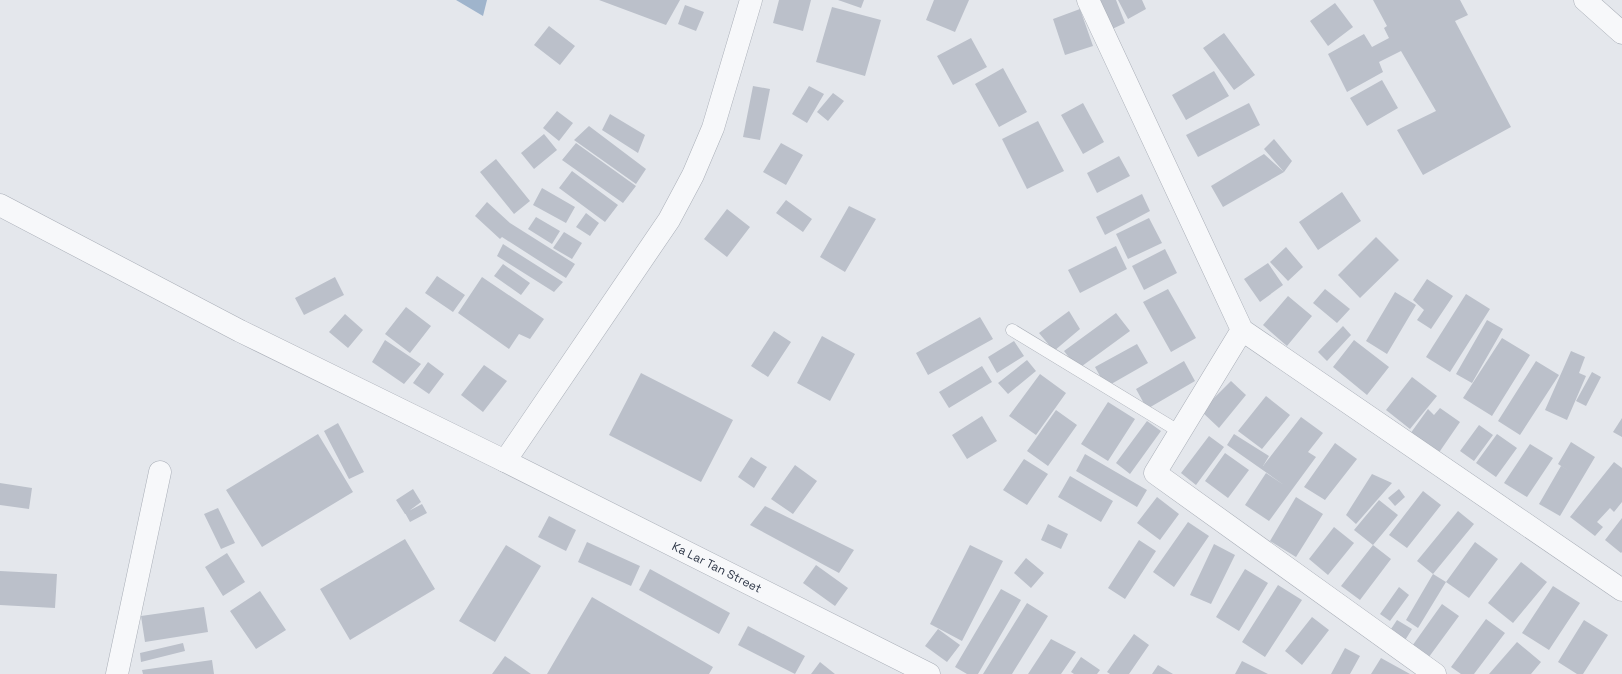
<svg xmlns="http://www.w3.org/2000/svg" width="1622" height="674" viewBox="0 0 1622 674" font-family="'Space Grotesk',sans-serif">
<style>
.water{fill:#9fb4cc}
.building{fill:#bbc0ca}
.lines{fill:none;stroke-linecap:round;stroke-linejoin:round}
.service-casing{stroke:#a9aeb7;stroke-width:13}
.minor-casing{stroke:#a9aeb7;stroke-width:23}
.tertiary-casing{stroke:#a9aeb7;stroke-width:23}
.service{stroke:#f7f8fa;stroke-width:12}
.minor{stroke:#f7f8fa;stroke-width:22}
.tertiary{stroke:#f7f8fa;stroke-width:22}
.labels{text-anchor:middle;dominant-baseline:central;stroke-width:3.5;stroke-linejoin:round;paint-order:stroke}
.street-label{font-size:12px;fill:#2b3445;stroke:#f4f6f9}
</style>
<rect width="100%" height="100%" fill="#e4e7ec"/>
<path class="water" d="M456,0H487L483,16Z"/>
<path class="building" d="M599,0H680L666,25Z
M779,0H811L803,31L773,23Z
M838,0H864L861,8Z
M934,0H969L955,32L926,20Z
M1095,0H1116L1125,23L1108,31Z
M1118,0H1142L1146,9L1128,19Z
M1373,0H1460L1468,15L1455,21L1511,127L1423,175L1397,130L1436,111L1401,51L1379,62L1383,72L1347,92L1328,54L1364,34L1372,47L1389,38L1384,28L1387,26Z
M1335,3L1353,27L1328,46L1310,21Z
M685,5L704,12L696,31L678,24Z
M832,7L881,20L865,76L816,62Z
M1080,9L1093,46L1065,55L1053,19Z
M549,26L575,46L560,65L534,45Z
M1224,33L1255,75L1234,90L1203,48Z
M971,38L987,67L953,85L937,56Z
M1003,68L1027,112L999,127L975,84Z
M1214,71L1229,96L1186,120L1172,95Z
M1382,80L1398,108L1367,126L1350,98Z
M753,86L770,89L760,140L743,137Z
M809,86L824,94L807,123L792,114Z
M833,93L844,101L828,121L817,112Z
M1083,103L1104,142L1083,154L1061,115Z
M1249,103L1260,125L1198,157L1186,135Z
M557,111L573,123L559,141L543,128Z
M610,114L645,135L638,153L602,130Z
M1038,121L1064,171L1027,189L1002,139Z
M589,126L646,169L636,184L574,140Z
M544,134L557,150L534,169L521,153Z
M1274,139L1292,161L1284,172L1264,149Z
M576,143L636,186L623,203L562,160Z
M781,143L803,155L786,185L763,172Z
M1264,154L1284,172L1223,207L1211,186Z
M1119,156L1130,176L1097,193L1087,173Z
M496,159L530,201L514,214L480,172Z
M572,171L618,205L605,222L559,188Z
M542,188L575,207L566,223L533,205Z
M1342,192L1361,221L1318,250L1299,222Z
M1142,194L1150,211L1105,235L1096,217Z
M786,200L812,219L803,232L776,213Z
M487,202L510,223L575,264L566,278L502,237L500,239L475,216Z
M849,206L876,219L845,272L820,257Z
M727,209L750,227L727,257L704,239Z
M586,213L599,223L590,236L576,227Z
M536,217L560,231L552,244L528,229Z
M1149,218L1162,243L1128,259L1116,234Z
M564,232L582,243L572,259L553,248Z
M1376,237L1399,260L1360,298L1338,275Z
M503,244L563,282L554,292L497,256Z
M1116,246L1127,269L1080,293L1068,270Z
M1286,247L1303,267L1288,281L1270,262Z
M1165,249L1177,273L1144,290L1132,266Z
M1268,263L1283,285L1260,302L1244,279Z
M503,264L530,283L521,295L494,276Z
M437,276L465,295L453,312L425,293Z
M335,277L344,295L304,315L295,298Z
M482,277L544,319L530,339L519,334L509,349L458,313Z
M1427,279L1453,296L1431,329L1417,320L1424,310L1413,300Z
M1168,289L1196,338L1171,352L1143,302Z
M1325,289L1350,309L1337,323L1313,303Z
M1395,292L1416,305L1387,354L1366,341Z
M1466,294L1490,309L1450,372L1426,357Z
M1288,296L1312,316L1287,346L1263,325Z
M406,307L431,326L410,353L385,334Z
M1069,311L1080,329L1054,351L1039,333Z
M1116,313L1130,331L1078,369L1064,351Z
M345,314L363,330L348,348L329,332Z
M980,317L993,339L928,375L916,353Z
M1487,320L1503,329L1472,383L1456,374Z
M1343,326L1351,335L1327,361L1318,352Z
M774,331L791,342L768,377L751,366Z
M822,336L855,354L830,401L797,383Z
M1502,338L1530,355L1492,416L1463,398Z
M385,340L421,364L404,384L372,362Z
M1354,340L1389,367L1367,395L1333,367Z
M1014,341L1024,356L997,373L988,357Z
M1137,344L1148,363L1106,387L1095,367Z
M1571,351L1585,357L1579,373L1586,376L1567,420L1545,410Z
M1027,360L1036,371L1008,394L998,383Z
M1184,361L1195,381L1147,409L1136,389Z
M1536,361L1559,375L1520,435L1498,421Z
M428,362L444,374L429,394L413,383Z
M484,365L507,381L483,412L461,395Z
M982,366L992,382L949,408L939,392Z
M1592,372L1601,377L1586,406L1576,401Z
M641,373L733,420L701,482L609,435Z
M1040,374L1066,393L1036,435L1009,416Z
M1412,377L1437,396L1410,429L1386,410Z
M1231,381L1246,395L1219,428L1201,411Z
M1266,396L1290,415L1262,449L1238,431Z
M1108,402L1135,419L1108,461L1081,444Z
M1440,408L1460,422L1438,454L1410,434L1428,409L1434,415Z
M1056,410L1077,425L1048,466L1027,451Z
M982,416L997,441L967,459L952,435Z
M1301,417L1323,433L1308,452L1316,457L1269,521L1245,505L1266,473L1284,485L1227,445L1234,434L1269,456L1263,466Z
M1622,418V437L1613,432Z
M1147,421L1161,431L1130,474L1116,463Z
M338,423L364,472L349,479L324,431Z
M1479,425L1493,435L1474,461L1460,451Z
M318,434L353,492L262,547L226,490Z
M1497,434L1517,448L1496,477L1476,463Z
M1209,436L1224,447L1196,485L1181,473Z
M1571,442L1595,457L1560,516L1539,504L1561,466L1569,471L1558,464Z
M1335,443L1357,459L1325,500L1304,487Z
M1530,444L1553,458L1527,497L1504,483Z
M1225,453L1249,470L1228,498L1205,481Z
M1085,454L1147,490L1137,507L1076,471Z
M751,457L767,467L754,488L738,477Z
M1024,459L1048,474L1027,505L1003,490Z
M1614,462L1622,468V502L1614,512L1610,508L1597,522L1603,527L1595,536L1570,517Z
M795,465L817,481L793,514L771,499Z
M1372,474L1392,483L1356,524L1346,515Z
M1070,476L1113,501L1101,522L1058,497Z
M0,483L32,488L29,509L0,505Z
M413,489L421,502L405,514L396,500Z
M1399,489L1405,497L1395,506L1388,498Z
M1423,491L1441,505L1407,548L1389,535Z
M1157,497L1179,514L1160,540L1137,523Z
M1296,497L1323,514L1296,557L1270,541Z
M1379,500L1398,515L1373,545L1354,530Z
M422,504L427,513L410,522L405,513Z
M765,506L854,550L839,573L750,525Z
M218,508L235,543L221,549L204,514Z
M1458,511L1474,524L1433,574L1417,561Z
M549,516L576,530L566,551L538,537Z
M1622,518V552L1621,553L1605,540Z
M1188,522L1209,536L1174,587L1153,572Z
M1048,524L1068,534L1061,549L1041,540Z
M1334,527L1354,543L1328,575L1309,559Z
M405,539L435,589L350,640L320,589Z
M1139,540L1156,551L1125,599L1108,588Z
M587,542L640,566L631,586L578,562Z
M1475,542L1498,559L1469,598L1446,582Z
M1214,544L1235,555L1211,604L1190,595Z
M506,545L541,566L495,642L459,621Z
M970,545L1003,561L962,641L930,624Z
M1373,545L1391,559L1360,600L1341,586Z
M227,553L245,582L223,596L205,567Z
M1026,558L1044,573L1031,588L1014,573Z
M1521,562L1547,582L1513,623L1488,603Z
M816,565L848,588L835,606L803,583Z
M650,569L730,613L719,634L639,590Z
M1245,569L1268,583L1239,631L1216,617Z
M0,571L57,574L55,608L0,605Z
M1433,574L1446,582L1418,628L1406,620Z
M1278,585L1302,600L1265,657L1242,642Z
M1553,586L1580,603L1549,650L1522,633Z
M1399,587L1409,595L1390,621L1380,614Z
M1001,589L1021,600L978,674H967L955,667Z
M260,591L286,630L256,649L230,611Z
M592,597L713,667L709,674H547Z
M1027,603L1048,616L1012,674H983Z
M1442,604L1459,616L1426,661L1410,649Z
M204,607L208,632L145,642L141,616Z
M1312,617L1329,630L1302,665L1285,651Z
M1486,619L1505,633L1474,674H1461L1451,667Z
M1397,620L1412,629L1404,642L1389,632Z
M1584,620L1608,635L1583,674H1577L1558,662Z
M748,626L805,656L795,674L738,645Z
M938,629L960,645L947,662L925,646Z
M1134,634L1149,645L1129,674H1110L1107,672Z
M1051,639L1076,652L1061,674H1028Z
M1517,642L1541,662L1531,674H1489Z
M183,643L185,651L141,662L140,653Z
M1345,648L1360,656L1350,674H1331Z
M505,656L531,674H492Z
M1081,657L1100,670L1097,674H1074L1071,672Z
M1381,658L1410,674H1371Z
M212,660L214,674H143L142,670Z
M1242,661L1268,674H1235Z
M820,662L835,674H811Z
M1158,665L1173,674H1152Z"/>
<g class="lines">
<defs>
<path id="service" d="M1012,330L1180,432"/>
<path id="minor" d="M1088,0L1242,330L1622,590
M0,205L240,331L505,461L669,220L693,175L713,128L751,0
M1242,330L1155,473L1435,674
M117,674L160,472"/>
<g id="tertiary">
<path d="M1585,0L1622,33"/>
<path id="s1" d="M505,461L929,674"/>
</g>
</defs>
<use href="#service" class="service-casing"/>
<use href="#minor" class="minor-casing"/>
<use href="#tertiary" class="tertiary-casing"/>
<use href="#service" class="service"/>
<use href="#minor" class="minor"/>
<use href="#tertiary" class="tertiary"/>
</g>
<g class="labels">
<g class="street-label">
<text stroke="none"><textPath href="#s1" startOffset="237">Ka Lar Tan Street</textPath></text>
</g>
</g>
</svg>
